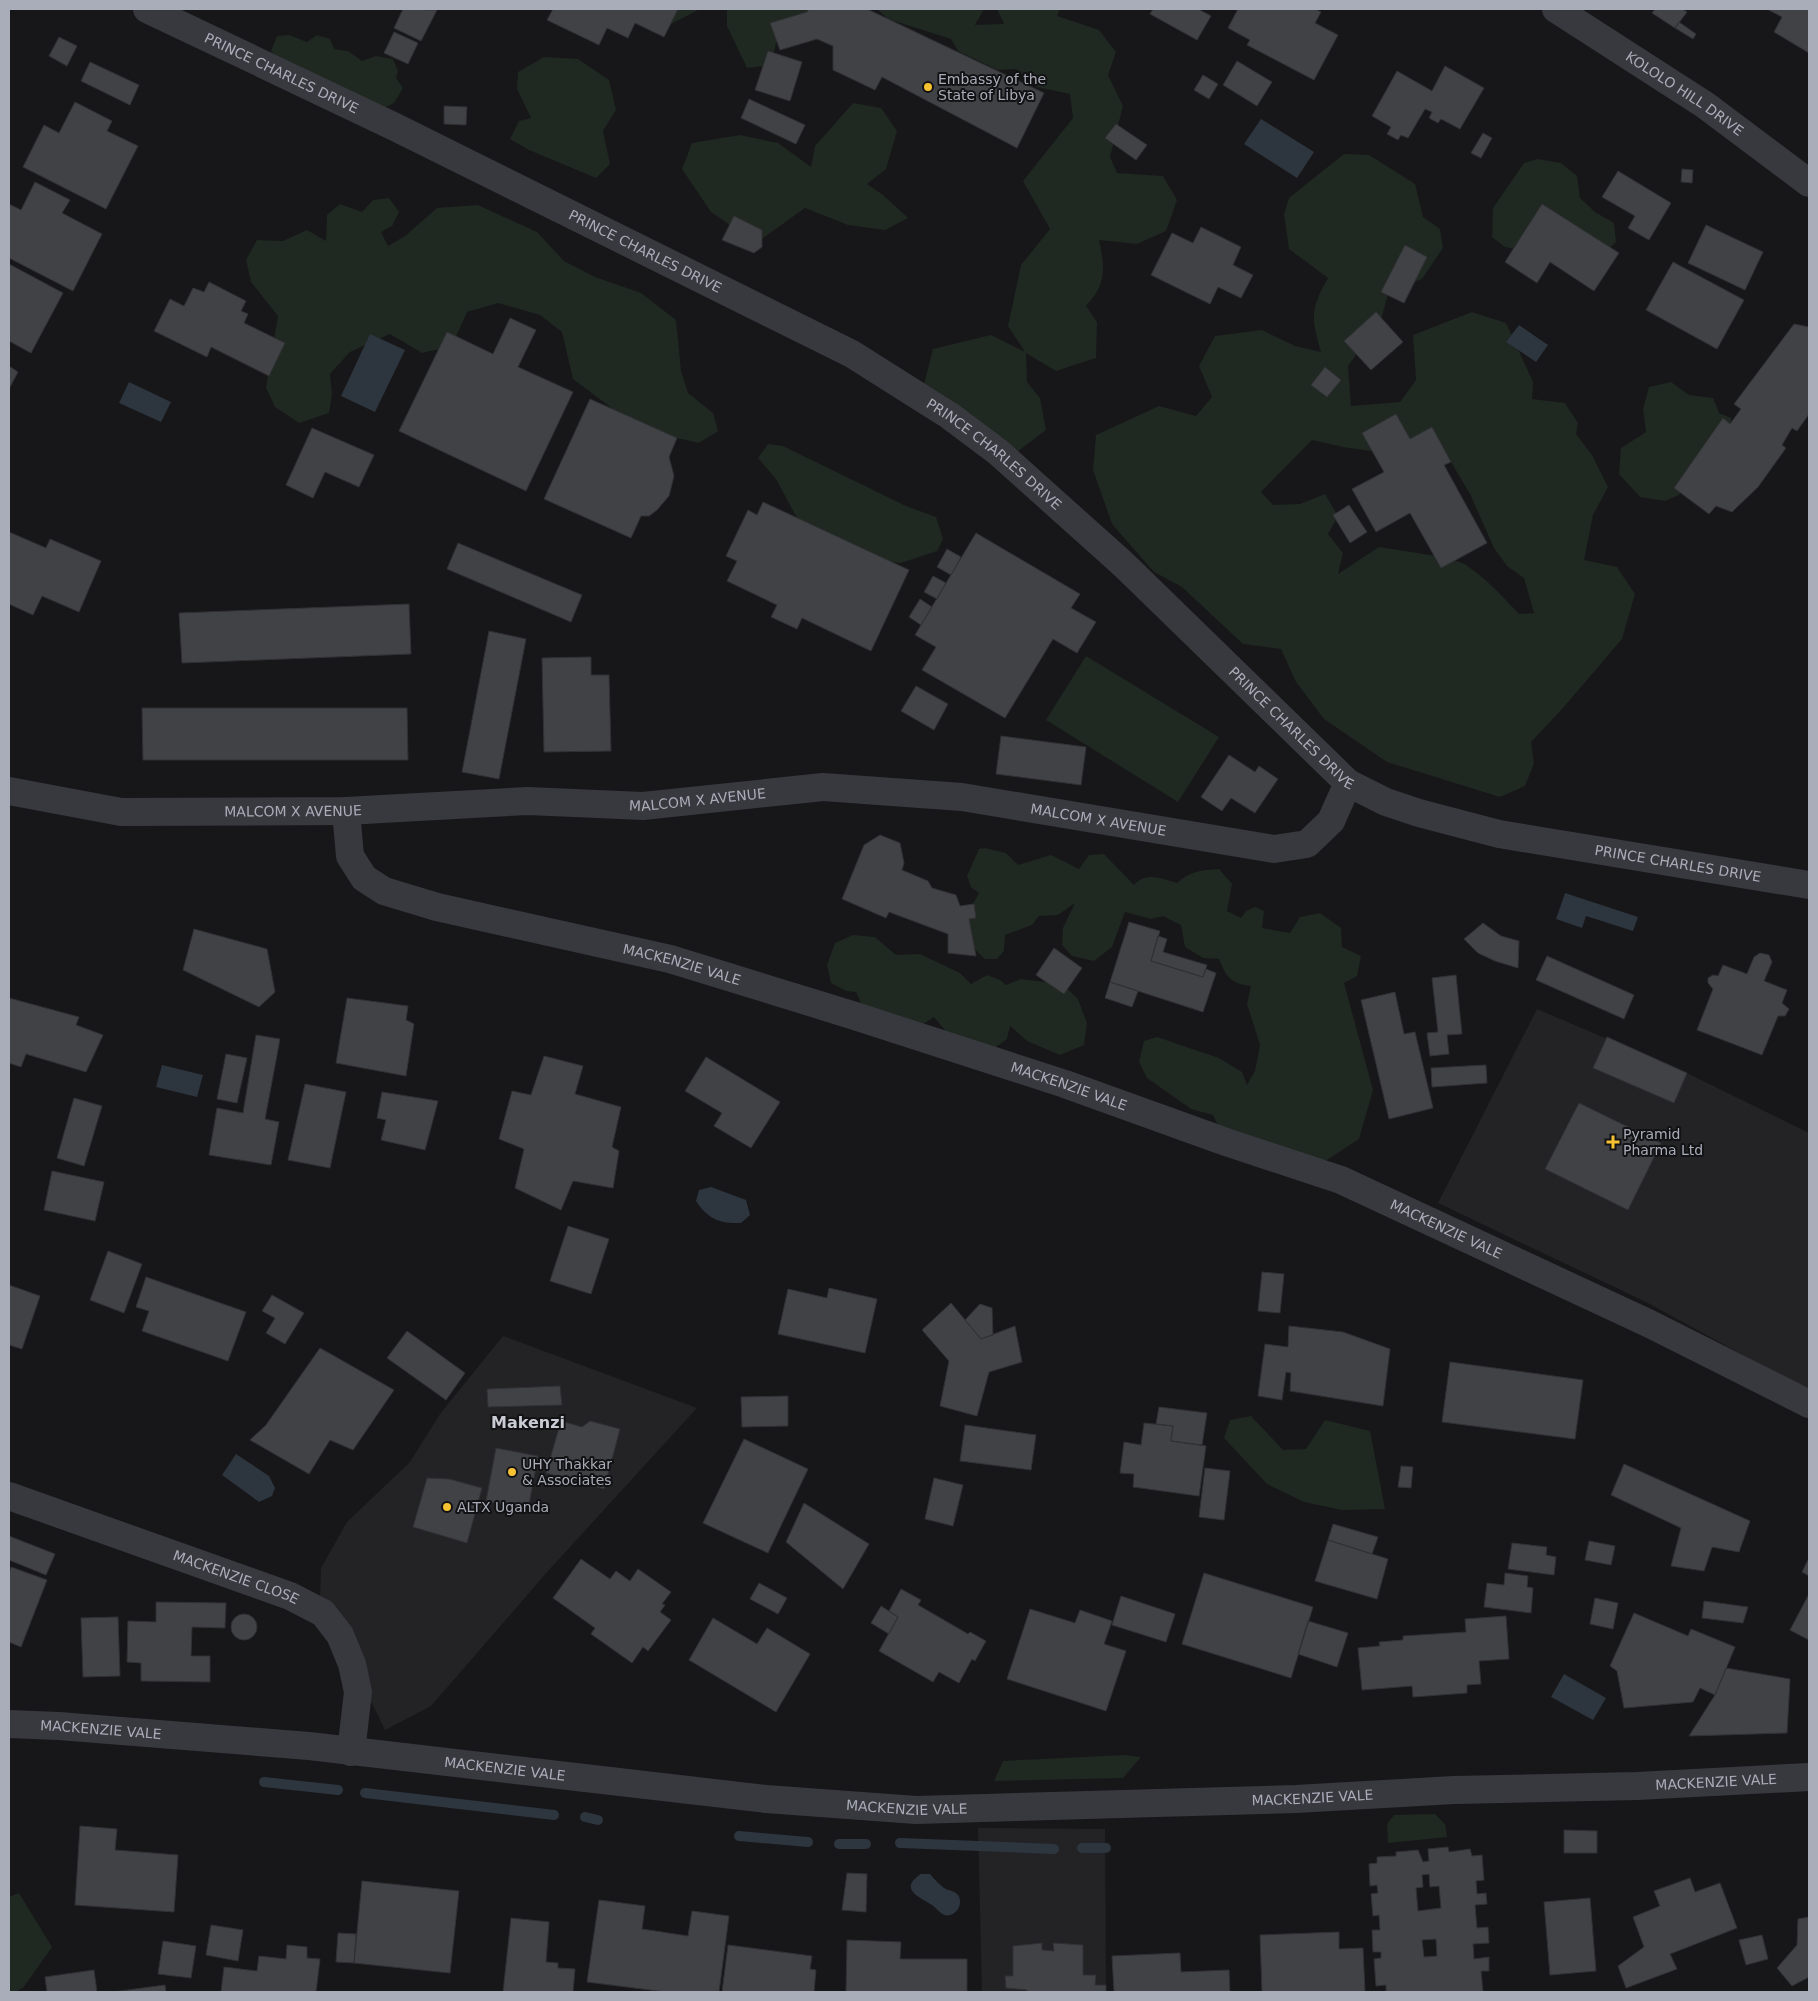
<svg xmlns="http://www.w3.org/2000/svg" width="1818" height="2001" viewBox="0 0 1818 2001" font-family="'DejaVu Sans',sans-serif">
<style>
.built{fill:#232326}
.green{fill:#1f2821;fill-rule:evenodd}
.water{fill:#2d353e}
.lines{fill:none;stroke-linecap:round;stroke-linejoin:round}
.stream{stroke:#2d353e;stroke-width:10}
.building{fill:#414246;stroke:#313135;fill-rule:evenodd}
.minor{stroke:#38393e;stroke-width:28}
.poi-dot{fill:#f6c232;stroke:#121214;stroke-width:2}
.labels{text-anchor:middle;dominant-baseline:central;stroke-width:4;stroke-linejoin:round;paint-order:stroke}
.street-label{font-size:14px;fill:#a9adb9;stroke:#121214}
.poi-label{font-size:14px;fill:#a9adb9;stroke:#121214;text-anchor:start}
.quarter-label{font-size:16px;font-weight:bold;fill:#caccd5;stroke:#121214}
</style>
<rect width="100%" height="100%" fill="#171719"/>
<path class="built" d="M1537,1009L1687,1073L1809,1133V1391L1646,1302L1438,1203Z
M503,1336L697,1408L549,1570L431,1706L385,1730L320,1597L321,1568L347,1522L410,1462L440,1414Z
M978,1828L1105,1829L1106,1992H982Z"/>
<path class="green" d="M604,9H700L671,24L609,13Z
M727,9H819L810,22L780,28L773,55L765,66L747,68L727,26Z
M877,9H984L975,25L1004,24L997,9H1060L1057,16L1099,30L1116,52L1108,75L1123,106L1110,157L1117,173L1163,176L1177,200L1166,231L1137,244L1099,240C1105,268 1107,284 1086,306L1097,322L1096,358L1056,371L1026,353L1027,382L1040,398L1046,430L1013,455L921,396L933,349L991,335L1025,352L1008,326L1021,265L1050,229L1023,181L1073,118L1070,94L1037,87L1016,69L998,70L958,51L951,39L888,19Z
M289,35L307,42L317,35L330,39L334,49L348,51L362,61L376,56L393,59L398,71L396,78L403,88L394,103L378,111L286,70L271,51L277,36Z
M544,57L578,59L609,80L616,110L603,131L610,164L596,178L529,150L510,139L519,121L531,118L517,89L518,72Z
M853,103L881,108L897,131L886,169L867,184L883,195L908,218L885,230L848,225L805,208L756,243L711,212L682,169L692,143L740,135L778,143L811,167L815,146Z
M1344,154L1369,155L1415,184L1423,217L1440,229L1443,248L1422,279L1389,290L1381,320L1348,366L1351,406L1400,402L1416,380L1413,335L1472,312L1506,323L1533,382L1532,399L1565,403L1578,423L1576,434L1592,455L1608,487L1593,515L1584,560L1617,567L1635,594L1622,639L1563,708L1531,742L1534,763L1525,786L1500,797L1387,762L1324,719L1296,682L1281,649L1243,644L1182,587L1154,572L1112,524L1093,470L1096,435L1159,406L1196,416L1212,397L1199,366L1215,336L1262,330L1295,346L1321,352C1311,318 1310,309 1328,278L1289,249L1284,214L1289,198ZM1312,440L1343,447L1405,456L1435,471L1451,462L1470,494L1494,548L1507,566L1524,578L1534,613L1519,614C1503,597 1486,578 1466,565C1454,557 1396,550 1379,547L1338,574L1343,553L1328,534L1338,516L1325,494L1300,504L1273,505L1261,492Z
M1537,159L1561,163L1577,176L1580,198L1595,212L1614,223L1616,242L1604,253L1523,251L1505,247L1492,237L1493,208L1524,163Z
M389,198L399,212L392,226L381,232L388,246L405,236L437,208L478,205L537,232L564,261L595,277L641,293L676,320L681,371L688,393L713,413L718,431L699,443L641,430L573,379L562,332L540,315L498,303L467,312L452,346L422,353L390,334L350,352L330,374L332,395L329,413L299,423L275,407L266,388L278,316L251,282L246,260L257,240L283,241L307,230L326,241L327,215L340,204L362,212L373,200Z
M1671,382L1689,395L1713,398L1719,413L1731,418V428L1686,483L1679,495L1665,501L1640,497L1619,474L1621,448L1646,432L1643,409L1649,387Z
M768,444L783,446L906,506L936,517L943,539L937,551L901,563L862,558L804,531L776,479L758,458Z
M1086,656L1219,737L1178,802L1046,720Z
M985,848L1006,853L1018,865L1051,855L1079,869L1089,855L1104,854L1134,885C1146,871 1162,879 1177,883C1190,871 1202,870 1219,869L1232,884L1227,911L1241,918L1246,911L1255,907L1264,911L1262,928L1290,933L1300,917L1320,913L1341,928L1342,947L1361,956L1357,976L1344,983L1373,1090L1359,1139L1327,1160L1261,1161L1231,1152L1213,1115L1191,1109L1147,1078L1139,1062L1144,1041L1157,1037L1219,1058L1242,1072L1247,1085L1255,1071L1260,1045L1247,1004L1251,986C1231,984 1226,977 1219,959L1203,958L1185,947L1181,925L1163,916L1151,919L1125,912L1112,947L1094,961L1072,956L1062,945L1063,928L1075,903L1058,915L1039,916L1032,925L1005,935L1004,951L997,959H985L968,943V913L979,893L971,887L967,876L979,849Z
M853,935L875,937L896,955L920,954L960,973L971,984L987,975L1000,980L1006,985L1021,979L1062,984L1078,999L1087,1023L1084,1045L1060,1055L1027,1041L1010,1026L1007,1039L985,1055L962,1051L934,1017L911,1032L865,1013L856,992L846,991L831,983L827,965L835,943Z
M1251,1416L1283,1450L1306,1449L1325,1420L1370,1431L1385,1509L1342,1510L1304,1502L1267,1484L1224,1438L1230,1420Z
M1125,1755L1141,1757L1123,1778L994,1781L1003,1761Z
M1435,1814L1445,1824L1447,1837L1388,1843L1387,1824L1394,1815Z
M19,1893L52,1947L23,1988L15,1992H9V1897Z"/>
<path class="water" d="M1261,119L1314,152L1297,178L1244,144Z
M1519,325L1548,345L1536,362L1506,342Z
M370,334L405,350L375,412L341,396Z
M129,382L171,402L161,422L119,403Z
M1565,893L1638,917L1633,931L1586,916L1582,928L1556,919Z
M162,1065L203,1075L197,1097L156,1087Z
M711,1187L746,1200L750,1215L741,1223C720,1224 708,1219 696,1201L699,1190Z
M236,1454L269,1476L275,1488L272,1496L259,1502L222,1475Z
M1564,1674L1606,1698L1593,1720L1551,1697Z
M921,1874H930C934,1879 939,1884 944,1888C949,1891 954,1890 958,1895C964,1904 956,1918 944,1915C940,1913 936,1908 932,1905C919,1897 898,1889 921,1874Z"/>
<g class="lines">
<path class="stream" d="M264,1782L338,1790
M365,1793L554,1815
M585,1817L598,1820
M739,1836L808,1842
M900,1843L1054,1849
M839,1844H866
M1082,1848H1106"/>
</g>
<path class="building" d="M403,9L437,10L421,41L394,28Z
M553,9H678L664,37L635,23L628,38L607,28L599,45L547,20Z
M809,9H867L1044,93L1017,148L882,77L875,90L833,70V46L817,39L780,50L770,23L807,12Z
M1153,9H1198L1211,16L1197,40L1150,14Z
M1238,9H1315L1321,12L1315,23L1338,35L1314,80L1247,45L1250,40L1228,28Z
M1655,9H1682L1687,12L1675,28L1652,13Z
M1767,9H1809V53L1774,32L1782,17Z
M1679,22L1696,34L1693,39L1675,28Z
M394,32L418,43L408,64L384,53Z
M59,37L77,46L67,66L49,56Z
M768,51L802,62L790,101L755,90Z
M1237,61L1272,82L1257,106L1223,85Z
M90,62L139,85L130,105L81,81Z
M1445,66L1484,88L1460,129L1441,119L1438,123L1429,118L1432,112L1425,109L1408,138L1401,135L1398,140L1387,134L1391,127L1372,116L1397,71L1432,91Z
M1203,75L1218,84L1209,99L1194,90Z
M749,99L805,125L796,144L741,118Z
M75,102L112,121L107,131L138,146L106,209L23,167L44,125L59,133Z
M444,106L467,107L466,125L444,124Z
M1116,124L1147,145L1136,160L1105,138Z
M1483,133L1492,138L1481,158L1471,153Z
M1682,169L1693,170L1692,183L1681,182Z
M1618,171L1671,203L1649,240L1628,228L1635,216L1602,197Z
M35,182L70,200L62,213L102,234L73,291L9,258V204L21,210Z
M1542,204L1619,253L1594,291L1550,262L1537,283L1505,262Z
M734,216L762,230V247L754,253L722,240Z
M1706,225L1763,252L1745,290L1688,263Z
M1201,227L1241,247L1233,265L1253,275L1241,298L1218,287L1210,304L1151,275L1172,233L1193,243Z
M1405,245L1427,257L1404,303L1381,292Z
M1673,262L1744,300L1717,349L1646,310Z
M9,264L63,293L31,353L9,341Z
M209,282L246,301L241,311L248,314L244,323L285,343L269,376L211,347L207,357L154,331L170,299L184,306L193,288L204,292Z
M1376,312L1403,342L1371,370L1344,341Z
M510,318L536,330L518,367L573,392L526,491L399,431L447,332L493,354Z
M1794,324L1809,327V414L1797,431L1792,428L1782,445L1786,448L1758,487L1732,512L1716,506L1709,514L1674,488L1723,418L1730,424L1741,409L1734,404Z
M9,366L18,372L9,389Z
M1325,367L1341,380L1327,397L1311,385Z
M590,399L677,438L669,457L674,476L669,496L657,510L649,516H641L631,538L544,499Z
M1396,414L1410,439L1432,427L1451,462L1444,465L1487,543L1441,568L1410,513L1376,532L1352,489L1384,472L1362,433Z
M312,428L374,455L359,487L325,472L313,498L286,485Z
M763,502L909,570L871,651L802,618L797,629L771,617L777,605L727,581L737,561L726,556L748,510L757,515Z
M1349,505L1367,532L1350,543L1333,515Z
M9,532L46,548L50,539L101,561L79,612L42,596L33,615L9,604Z
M976,533L1080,594L1071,608L1096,622L1077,653L1053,639L1005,718L922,670L936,647L915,635Z
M458,543L582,595L571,622L447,569Z
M947,549L961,557L951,575L937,567Z
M933,576L946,583L937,599L924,592Z
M920,599L932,607L921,625L909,617Z
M409,604L411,654L182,663L179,613Z
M489,631L526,639L499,779L462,772Z
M591,657V675H609L611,751L544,752L542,658Z
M916,686L948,704L934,730L901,711Z
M142,708H407L408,760H143Z
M1001,736L1086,747L1081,785L996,774Z
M1229,755L1255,772L1259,766L1278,779L1255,813L1231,798L1222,811L1201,797Z
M880,835L900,843L904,863L902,870L928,881L932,888L956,895L960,906L974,904L976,918L969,919L976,956L948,953V934L889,912L886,918L842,899L864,845Z
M1129,922L1160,931L1151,961L1203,977L1206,969L1216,973L1203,1012L1110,982Z
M1483,923L1501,936L1519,941L1518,968L1495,961L1478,953L1464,939Z
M194,929L267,949L275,992L259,1007L183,970Z
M1158,936L1167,939L1163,952L1207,965L1203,977L1151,961Z
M1054,948L1082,968L1064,994L1036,975Z
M1760,953L1769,955L1772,962L1764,981L1787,990L1782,1003L1789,1009L1785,1016H1778L1762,1055L1697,1030L1713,989L1708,983V978L1713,975L1718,976L1723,965L1747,974L1754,957Z
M1547,956L1634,995L1624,1019L1536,980Z
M1456,975L1462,1034L1447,1035L1449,1054L1430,1056L1427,1033L1438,1032L1432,978Z
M1110,982L1138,991L1132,1007L1105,998Z
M1395,992L1404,1034L1415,1032L1433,1108L1389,1119L1361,1000Z
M9,998L79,1017L76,1025L103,1035L86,1072L26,1054L21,1067L9,1063Z
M347,998L408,1006L406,1020L414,1024L406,1076L336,1063Z
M256,1035L280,1039L265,1119L279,1122L271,1165L209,1155L217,1108L243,1113Z
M1607,1037L1687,1073L1674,1103L1593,1068Z
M226,1054L247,1058L237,1103L217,1099Z
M544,1056L583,1066L575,1094L621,1107L612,1147L619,1151L613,1188L573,1181L561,1210L515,1188L524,1149L499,1139L512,1091L531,1095Z
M706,1057L780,1102L751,1148L714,1126L722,1113L685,1091Z
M1486,1065L1487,1083L1432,1087L1431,1068Z
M305,1084L346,1092L330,1168L288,1160Z
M382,1092L438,1101L425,1150L381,1140L386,1120L377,1118Z
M74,1098L102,1106L84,1166L57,1158Z
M1579,1103L1661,1143L1628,1210L1545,1169Z
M52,1171L104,1182L95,1221L44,1210Z
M568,1226L609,1239L591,1294L550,1281Z
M108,1251L142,1264L124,1313L90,1300Z
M1262,1272L1284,1274L1280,1313L1258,1311Z
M146,1277L246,1312L228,1361L142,1331L149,1311L136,1307Z
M9,1285L40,1296L22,1349L9,1345Z
M829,1288L877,1299L865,1353L778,1334L788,1289L827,1298Z
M272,1295L304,1313L285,1344L266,1333L275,1318L262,1311Z
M951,1303L981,1339L1015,1326L1022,1362L989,1372L977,1416L940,1406L949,1361L922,1330Z
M980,1304L992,1308L993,1335L981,1339L965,1320Z
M1289,1326L1343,1332L1390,1349L1383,1406L1290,1391L1291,1373L1286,1372L1282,1400L1258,1396L1265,1344L1288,1347Z
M407,1331L465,1373L446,1400L387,1358Z
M320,1348L394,1390L353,1450L330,1440L309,1474L250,1440L266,1425Z
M1450,1362L1583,1380L1575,1439L1442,1422Z
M560,1386L562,1405L488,1407L487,1389Z
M788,1396V1426L742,1427L741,1397Z
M1159,1407L1207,1413L1202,1445L1171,1441L1173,1426L1156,1424Z
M561,1421L582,1427L590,1421L620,1429L604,1489L546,1473Z
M1144,1423L1173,1426L1171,1441L1206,1446L1199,1496L1133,1487L1134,1474L1120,1473L1124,1442L1141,1445Z
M965,1425L1036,1435L1031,1470L960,1461Z
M744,1439L808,1469L768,1553L703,1523Z
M496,1448L538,1456L528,1510L486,1501Z
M1624,1464L1750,1521L1739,1552L1712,1547L1704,1571L1671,1566L1681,1528L1611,1495Z
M1401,1466L1413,1467L1411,1488L1398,1487Z
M1205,1468L1230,1471L1224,1520L1199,1517Z
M427,1478L449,1479L482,1488L467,1543L413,1527Z
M934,1478L963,1485L953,1526L925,1519Z
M804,1503L869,1544L843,1589L786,1542Z
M1333,1524L1378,1537L1372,1554L1328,1540Z
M9,1536L55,1554L46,1575L9,1560Z
M1328,1540L1388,1559L1377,1599L1315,1581Z
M1589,1541L1615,1546L1611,1565L1585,1560Z
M1512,1543L1547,1547L1546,1555L1556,1557L1554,1575L1508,1569Z
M1809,1558V1576L1802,1572Z
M581,1559L610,1579L616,1571L630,1581L638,1569L671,1592L662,1604L665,1605L660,1612L671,1620L648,1651L643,1647L632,1663L591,1634L595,1628L553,1598Z
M11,1567L47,1580L21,1647L9,1642V1574Z
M1204,1573L1313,1607L1291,1678L1182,1644Z
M1505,1573L1528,1576L1527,1587L1533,1588L1531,1613L1484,1607L1487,1583L1504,1585Z
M759,1583L787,1598L778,1614L750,1599Z
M901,1589L921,1600L918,1605L968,1634L970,1632L986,1641L975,1661L972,1659L959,1683L939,1672L933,1682L879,1651L898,1617L889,1611Z
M1809,1594V1640L1790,1630Z
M1121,1596L1175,1614L1166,1642L1112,1625Z
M1595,1598L1618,1603L1613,1629L1590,1624Z
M1704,1601L1748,1607L1743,1623L1702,1618Z
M156,1602L226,1603L225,1628L192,1627L191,1656H210V1682L141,1681V1663L127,1662L128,1621L156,1622Z
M881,1606L898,1617L889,1634L871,1623Z
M1030,1609L1075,1623L1080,1610L1112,1621L1104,1644L1126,1651L1106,1711L1007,1679Z
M1634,1613L1688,1636L1691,1629L1735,1647L1715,1695L1700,1688L1693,1702L1624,1708L1617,1671L1610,1666Z
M231 1627a13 13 0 1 1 26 0a13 13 0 1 1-26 0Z
M1506,1616L1509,1659L1479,1661L1481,1684L1467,1685V1693L1413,1697L1412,1686L1362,1690L1358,1648L1380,1646L1379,1642L1403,1640V1636L1466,1632L1465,1619Z
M118,1617L120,1676L83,1677L81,1618Z
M713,1618L757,1644L767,1628L810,1654L776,1712L689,1660Z
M1308,1621L1348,1633L1337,1667L1298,1654Z
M1726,1668L1790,1679L1787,1733L1689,1736L1715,1695Z
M80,1826L117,1829L115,1850L178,1855L174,1912L75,1905Z
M1564,1830L1597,1831V1853H1564Z
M1448,1847L1449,1852L1470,1849L1472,1856L1482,1855L1484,1880L1476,1881L1477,1894L1486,1893L1487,1904L1475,1905L1477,1928L1488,1927L1489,1943L1473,1944L1474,1959L1489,1957V1971H1481L1483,1992H1386V1985L1376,1986L1374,1959L1381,1958V1952H1373L1372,1930H1380L1379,1915L1373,1916L1371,1894L1378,1893L1377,1885L1370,1886L1369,1864L1377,1863V1857L1396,1856V1852L1418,1850L1423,1862L1429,1861L1428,1849ZM1429,1874L1430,1887L1439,1886L1441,1908L1418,1911L1416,1888L1423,1887L1422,1875ZM1436,1939L1437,1956L1424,1957L1422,1940Z
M847,1873L867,1874L866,1912L842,1910Z
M1690,1878L1695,1892L1720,1883L1737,1928L1670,1954L1677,1969L1626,1988L1618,1966L1644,1947L1633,1917L1660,1906L1654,1891Z
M362,1881L459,1891L450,1973L354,1963Z
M1590,1898L1596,1971L1550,1975L1544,1902Z
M599,1900L645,1906L642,1929L688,1936L692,1911L729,1916L719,1992H666L587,1982Z
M1809,1917V1977L1792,1986L1777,1968L1797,1945L1798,1919Z
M511,1918L549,1922L546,1962L558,1963V1968L575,1969L573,1992H503Z
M211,1925L243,1930L238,1961L206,1955Z
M1339,1932V1949L1363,1948L1365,1992H1262L1260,1935Z
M338,1933L356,1934L354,1963L336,1962Z
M1762,1935L1768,1959L1746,1965L1739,1940Z
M847,1940L901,1942L900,1959H967V1992H846Z
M163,1941L196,1946L191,1978L158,1974Z
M1042,1943V1950L1054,1951L1053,1943L1083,1945V1975H1096L1095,1985H1106V1992H1027V1990L1006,1988L1005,1976H1013V1946Z
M287,1945L307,1947V1958L320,1959L316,1992H221L224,1967L257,1971L259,1956L286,1959Z
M728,1945L812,1956L810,1969L816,1970L814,1992H722Z
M1180,1953L1181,1972L1229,1970L1230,1992H1114L1112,1956Z
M94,1970L97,1992H47L45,1977Z
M165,1985L166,1992H113Z"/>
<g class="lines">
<g class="minor">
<path id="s1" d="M147,9L395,127L852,354L950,416L998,452L1123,564L1348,783L1386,802L1419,813L1499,834L1809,885"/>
<path id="s2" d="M1556,9L1705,105L1809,183"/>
<path id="s3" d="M9,791L121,812L346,811L528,801L643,806L823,787L962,797L1274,849L1307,844L1331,821L1348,783"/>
<path id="s4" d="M346,811L350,856L364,878L384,891L437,907L670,959L855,1016L1065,1084L1226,1142L1341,1180L1650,1324L1809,1404"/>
<path id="s5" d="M9,1496L290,1596L323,1613L340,1635L352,1664L358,1692L351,1752"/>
<path id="s6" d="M9,1724L59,1726L309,1746L766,1799L916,1810L1296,1799L1454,1790L1637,1786L1809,1777"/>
</g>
</g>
<g class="poi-dot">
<circle cx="928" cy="87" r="5"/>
<path d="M1610.5 1134.5h5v5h5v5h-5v5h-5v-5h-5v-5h5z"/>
<circle cx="512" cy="1472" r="5"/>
<circle cx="447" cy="1507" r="5"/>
</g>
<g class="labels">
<g class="street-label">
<text stroke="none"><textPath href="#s1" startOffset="149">PRINCE CHARLES DRIVE</textPath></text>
<text stroke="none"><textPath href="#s2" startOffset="154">KOLOLO HILL DRIVE</textPath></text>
<text stroke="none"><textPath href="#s1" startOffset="554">PRINCE CHARLES DRIVE</textPath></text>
<text stroke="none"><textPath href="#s1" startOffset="959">PRINCE CHARLES DRIVE</textPath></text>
<text stroke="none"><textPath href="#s1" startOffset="1364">PRINCE CHARLES DRIVE</textPath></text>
<text stroke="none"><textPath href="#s3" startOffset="691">MALCOM X AVENUE</textPath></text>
<text stroke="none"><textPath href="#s3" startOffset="286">MALCOM X AVENUE</textPath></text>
<text stroke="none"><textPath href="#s3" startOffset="1095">MALCOM X AVENUE</textPath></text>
<text stroke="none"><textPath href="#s1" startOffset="1784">PRINCE CHARLES DRIVE</textPath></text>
<text stroke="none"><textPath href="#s4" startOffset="402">MACKENZIE VALE</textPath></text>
<text stroke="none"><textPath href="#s4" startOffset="808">MACKENZIE VALE</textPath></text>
<text stroke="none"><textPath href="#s4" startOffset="1212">MACKENZIE VALE</textPath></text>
<text stroke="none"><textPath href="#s5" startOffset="241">MACKENZIE CLOSE</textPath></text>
<text stroke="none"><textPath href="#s6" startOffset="92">MACKENZIE VALE</textPath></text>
<text stroke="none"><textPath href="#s6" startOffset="498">MACKENZIE VALE</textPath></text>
<text stroke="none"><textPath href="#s6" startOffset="1712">MACKENZIE VALE</textPath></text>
<text stroke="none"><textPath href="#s6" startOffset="1308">MACKENZIE VALE</textPath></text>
<text stroke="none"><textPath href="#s6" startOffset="902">MACKENZIE VALE</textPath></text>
</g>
<g class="poi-label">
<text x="938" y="79">Embassy of the<tspan x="938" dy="16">State of Libya</tspan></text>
<text x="1623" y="1134">Pyramid<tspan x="1623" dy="16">Pharma Ltd</tspan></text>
<text x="522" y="1464">UHY Thakkar<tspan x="522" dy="16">&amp; Associates</tspan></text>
<text x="457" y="1507">ALTX Uganda</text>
</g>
<g class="quarter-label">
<text x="528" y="1422">Makenzi</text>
</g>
</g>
<rect width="1818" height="2001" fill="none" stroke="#a9adb9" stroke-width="20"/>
</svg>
